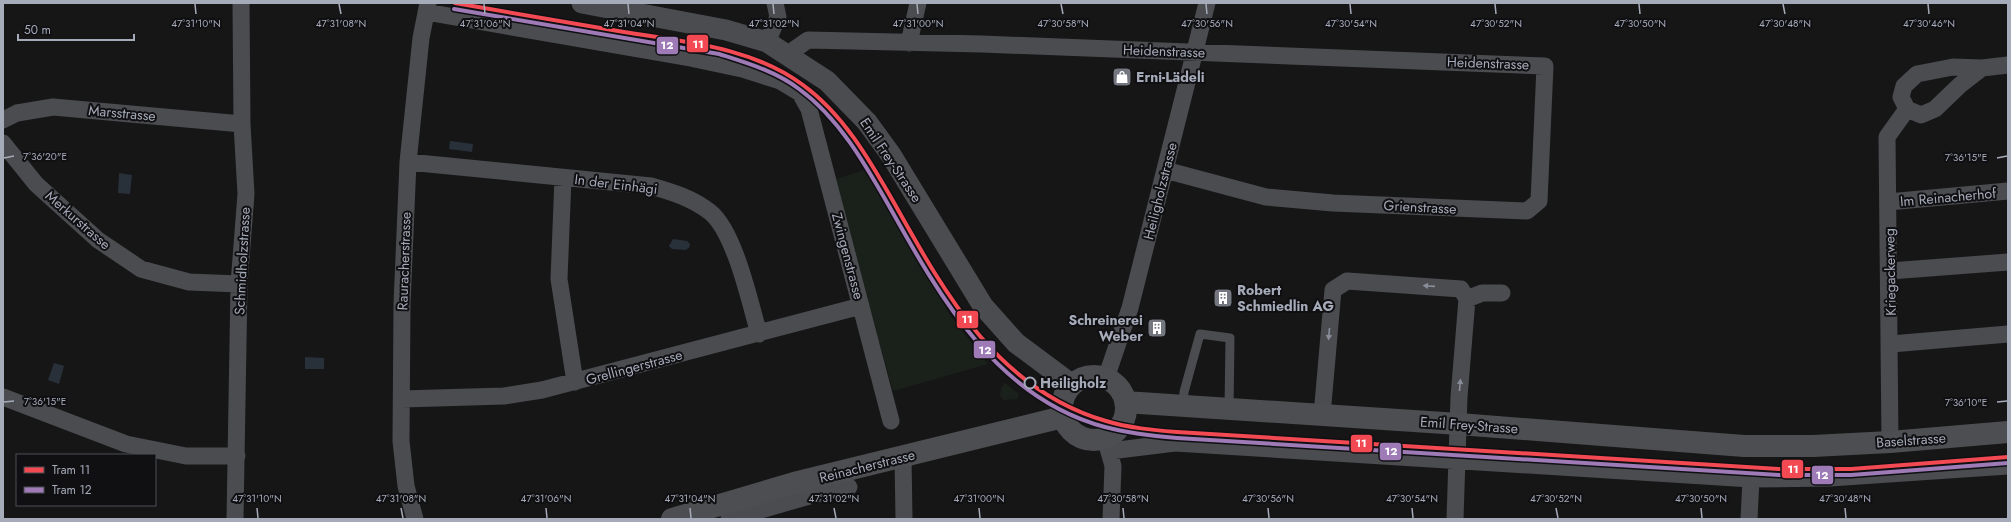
<svg xmlns="http://www.w3.org/2000/svg" width="2011" height="522" viewBox="0 0 2011 522" font-family="Jost,sans-serif">
<style>
.green{fill:#1a211b}
.water{fill:#28313a}
.lines{fill:none;stroke-linecap:round;stroke-linejoin:round}
.service{stroke:#4a4c50;stroke-width:9}
.minor{stroke:#4a4c50;stroke-width:17}
.tertiary{stroke:#4a4c50;stroke-width:21}
.primary{stroke:#4d4e51;stroke-width:22}
.tram-1-casing{stroke:#101013;stroke-width:7}
.tram-2-casing{stroke:#101013;stroke-width:7}
.tram-1{stroke:#f24953;stroke-width:4}
.tram-2{stroke:#9e7bb6;stroke-width:4}
.oneway{fill:#8a8e9a}
.ticks{fill:none;stroke:#a6abb9;stroke-width:1.5}
.stop-dot{fill:#101013;stroke:#a6abb9;stroke-width:2}
.labels{text-anchor:middle;dominant-baseline:central;stroke-width:4;stroke-linejoin:round;paint-order:stroke}
.street-label{font-size:14px;fill:#a6abb9;stroke:#101013}
.poi-label{font-size:14px;font-weight:bold;fill:#a6abb9;stroke:#101013;text-anchor:start}
.stop-label{font-size:14px;font-weight:bold;fill:#a6abb9;stroke:#101013;text-anchor:start}
.ticks-label{font-size:10px;text-anchor:middle;fill:#a6abb9;stroke:#101013;stroke-width:4;stroke-linejoin:round;paint-order:stroke}
.line-badge{stroke:#101013;stroke-width:1.5}
.badge-label{font-size:11px;text-anchor:middle;font-weight:bold;fill:#fff}
</style>
<rect width="100%" height="100%" fill="#161617"/>
<path class="green" d="M867,169L950,315L988,364L893,391L834,180Z
M1005,383L1019,394L1017,399L1004,400L1000,396L1001,388Z"/>
<path class="water" d="M450,141L473,144L472,152L449,149Z
M119,173L132,175L130,194L118,193Z
M673,239L687,241L690,244L689,248L685,250L672,249L669,246Z
M305,357L324,358V369H305Z
M54,363L64,366L59,384L48,380Z"/>
<g class="lines">
<path class="service" d="M1183,405L1184,392L1200,334L1230,338L1229,409"/>
<path class="minor" d="M426,12L690,58L742,69L780,81L800,93L809,109L891,421
M767,42L778,17L775,3
M909,43L918,3
M788,54L808,40L982,44L1545,66L1539,201L1527,211L1333,203L1266,197L1165,170
M1982,68L1960,85L1935,109L1921,115L1907,109L1901,97L1904,86L1917,74L1953,67L1982,68L2008,65
M3,120L17,113L53,107L242,124
M3,143L36,184L98,240L141,269L189,282L239,284
M408,162L651,186C672,192 692,198 710,212C735,232 750,303 759,334
M563,178L559,279L575,382
M1888,202L2008,191
M1890,271L2008,262
M1467,299L1482,293H1502
M1891,344L2008,334
M1106,378L1130,308L1207,3
M3,397L126,444L186,456H237
M402,399L504,396L542,390L861,306
M1322,415L1333,290L1347,281L1461,289L1467,299L1459,397L1455,519
M1105,438L1113,466L1111,519
M1890,442L1887,137L1907,109
M1110,451L1175,443L1751,479L1830,478L2008,466
M903,457L904,519
M235,519L239,284L246,194L242,124L241,3
M415,519L406,486L401,441L402,304L408,162L421,38L428,3
M729,519L827,491L849,487
M1749,519L1751,479"/>
<path class="tertiary" d="M582,3L726,30L767,42L827,81L867,122L891,155L983,306L1016,343L1071,384"/>
<path class="primary" d="M1062 408a32 32 0 1 1 64 0a32 32 0 1 1-64 0Z
M1125,402L1459,424L1744,446H1813L1890,442L2008,432
M672,519L794,483L1063,417"/>
<defs>
<path id="tram-1" d="M455,3C511,13 567,22 624,32C685,42 752,47 803,85C843,114 869,159 893,201C945,294 997,389 1106,421C1129,428 1153,430 1177,432L1779,469H1851L2008,457"/>
<path id="tram-2" d="M454,9L719,54C747,63 775,71 799,89C839,118 865,164 889,206C940,297 996,398 1105,427C1128,433 1153,436 1177,438L1779,475H1851L2008,463"/>
</defs>
<use href="#tram-1" class="tram-1-casing"/>
<use href="#tram-2" class="tram-2-casing"/>
<use href="#tram-1" class="tram-1"/>
<use href="#tram-2" class="tram-2"/>
</g>
<defs><path id="oneway-solid" d="M-6-.8H1V-3.2L6.5 0L1 3.2V.8H-6Z"/></defs>
<g class="oneway">
<use href="#oneway-solid" transform="translate(1429 286) rotate(-176)"/>
<use href="#oneway-solid" transform="translate(1329 334) rotate(95)"/>
<use href="#oneway-solid" transform="translate(1460 385) rotate(-85)"/>
</g>
<path class="ticks" d="M195,4L196,14M339,4L341,14M484,4L485,14M628,4L629,14M773,4L774,14M917,4L918,14M1061,4L1063,14M1206,4L1207,14M1350,4L1351,14M1495,4L1496,14M1639,4L1640,14M1783,4L1785,14M1928,4L1929,14M4,158L14,156M1997,158L2007,156M4,402L14,401M1997,402L2007,401M257,508L258,518M401,508L403,518M546,508L547,518M690,508L691,518M834,508L836,518M979,508L980,518M1123,508L1124,518M1268,508L1269,518M1412,508L1413,518M1556,508L1558,518M1701,508L1702,518M1845,508L1846,518"/>
<defs>
<symbol id="shop-square" viewBox="-11 -11 22 22"><rect x="-9" y="-9" width="18" height="18" rx="4" fill="#747780" stroke="#101013"/><path d="M-5-2.5h2.3a2.7 3.5 0 0 1 5.4 0H5L5.5 6h-11ZM-1.5-2.5h3a1.5 2.3 0 0 0-3 0Z" fill="#fff"/></symbol>
<symbol id="building-square" viewBox="-11 -11 22 22"><rect x="-9" y="-9" width="18" height="18" rx="4" fill="#747780" stroke="#101013"/><path d="M-4-6H4V6H1V3H-1V6H-4ZM-2.5-4.3h1.7v1.8h-1.7ZM.8-4.3h1.7v1.8H.8ZM-2.5-1h1.7V.8h-1.7ZM.8-1h1.7V.8H.8Z" fill="#fff"/></symbol>
</defs>
<g fill-rule="evenodd">
<use href="#shop-square" x="1111" y="66" width="22" height="22"/>
<use href="#building-square" x="1212" y="287" width="22" height="22"/>
<use href="#building-square" x="1146" y="317" width="22" height="22"/>
</g>
<circle class="stop-dot" cx="1030" cy="383" r="5.5"/>
<g class="labels">
<g class="street-label">
<text transform="translate(1164 51) rotate(2)">Heidenstrasse</text>
<text transform="translate(1488 63) rotate(2)">Heidenstrasse</text>
<text transform="translate(122 113) rotate(5)">Marsstrasse</text>
<text transform="translate(891 160) rotate(56)">Emil Frey-Strasse</text>
<text transform="translate(616 184) rotate(7)">In der Einhägi</text>
<text transform="translate(1160 191) rotate(-76)">Heiligholzstrasse</text>
<text transform="translate(1948 197) rotate(-5)">Im Reinacherhof</text>
<text transform="translate(1420 207) rotate(3)">Grienstrasse</text>
<text transform="translate(78 220) rotate(41)">Merkurstrasse</text>
<text transform="translate(848 256) rotate(75)">Zwingenstrasse</text>
<text transform="translate(242 261) rotate(-87)">Schmidholzstrasse</text>
<text transform="translate(404 261) rotate(-88)">Rauracherstrasse</text>
<text transform="translate(1890 272) rotate(-91)">Kriegackerweg</text>
<text transform="translate(634 367) rotate(-15)">Grellingerstrasse</text>
<text transform="translate(1469 425) rotate(4)">Emil Frey-Strasse</text>
<text transform="translate(1911 440) rotate(-4)">Baselstrasse</text>
<text transform="translate(867 466) rotate(-14)">Reinacherstrasse</text>
</g>
<g class="poi-label">
<text x="1136" y="77">Erni-Lädeli</text>
<text x="1237" y="290">Robert<tspan x="1237" dy="16">Schmiedlin AG</tspan></text>
<text x="1143" y="320" text-anchor="end">Schreinerei<tspan x="1143" dy="16">Weber</tspan></text>
</g>
<g class="stop-label">
<text x="1040" y="383">Heiligholz</text>
</g>
</g>
<g class="ticks-label">
<text x="196" y="27">47°31'10"N</text>
<text x="341" y="27">47°31'08"N</text>
<text x="485" y="27">47°31'06"N</text>
<text x="629" y="27">47°31'04"N</text>
<text x="774" y="27">47°31'02"N</text>
<text x="918" y="27">47°31'00"N</text>
<text x="1063" y="27">47°30'58"N</text>
<text x="1207" y="27">47°30'56"N</text>
<text x="1351" y="27">47°30'54"N</text>
<text x="1496" y="27">47°30'52"N</text>
<text x="1640" y="27">47°30'50"N</text>
<text x="1785" y="27">47°30'48"N</text>
<text x="1929" y="27">47°30'46"N</text>
<text x="45" y="160">7°36'20"E</text>
<text x="1966" y="161">7°36'15"E</text>
<text x="45" y="405">7°36'15"E</text>
<text x="1966" y="406">7°36'10"E</text>
<text x="257" y="502">47°31'10"N</text>
<text x="401" y="502">47°31'08"N</text>
<text x="546" y="502">47°31'06"N</text>
<text x="690" y="502">47°31'04"N</text>
<text x="834" y="502">47°31'02"N</text>
<text x="979" y="502">47°31'00"N</text>
<text x="1123" y="502">47°30'58"N</text>
<text x="1268" y="502">47°30'56"N</text>
<text x="1412" y="502">47°30'54"N</text>
<text x="1556" y="502">47°30'52"N</text>
<text x="1701" y="502">47°30'50"N</text>
<text x="1845" y="502">47°30'48"N</text>
</g>
<g class="line-badge">
<rect x="686" y="34" width="23" height="19" rx="4" fill="#f24953"/>
<rect x="656" y="36" width="23" height="19" rx="4" fill="#9e7bb6"/>
<rect x="956" y="310" width="23" height="19" rx="4" fill="#f24953"/>
<rect x="973" y="340" width="23" height="19" rx="4" fill="#9e7bb6"/>
<rect x="1350" y="434" width="23" height="19" rx="4" fill="#f24953"/>
<rect x="1379" y="442" width="23" height="19" rx="4" fill="#9e7bb6"/>
<rect x="1781" y="459" width="23" height="20" rx="4" fill="#f24953"/>
<rect x="1811" y="465" width="23" height="20" rx="4" fill="#9e7bb6"/>
</g>
<g class="badge-label">
<text x="698" y="48">11</text>
<text x="667" y="49">12</text>
<text x="967" y="323">11</text>
<text x="985" y="354">12</text>
<text x="1361" y="447">11</text>
<text x="1391" y="455">12</text>
<text x="1793" y="473">11</text>
<text x="1822" y="479">12</text>
</g>
<rect width="2011" height="522" fill="none" stroke="#a6abb9" stroke-width="8"/>
<rect x="16" y="454" width="140" height="52" fill="#101013" stroke="#4c4e55"/>
<rect x="24" y="467" width="20" height="6" fill="#f24953" stroke="#4c4e55"/>
<text x="52" y="474" font-size="12" fill="#a6abb9">Tram 11</text>
<rect x="24" y="487" width="20" height="6" fill="#9e7bb6" stroke="#4c4e55"/>
<text x="52" y="494" font-size="12" fill="#a6abb9">Tram 12</text>
<path d="M18 34v6h116v-6" fill="none" stroke="#a6abb9" stroke-width="2"/>
<text x="24" y="34" font-size="12" fill="#a6abb9" stroke="#101013" stroke-width="3" paint-order="stroke">50 m</text>
</svg>
